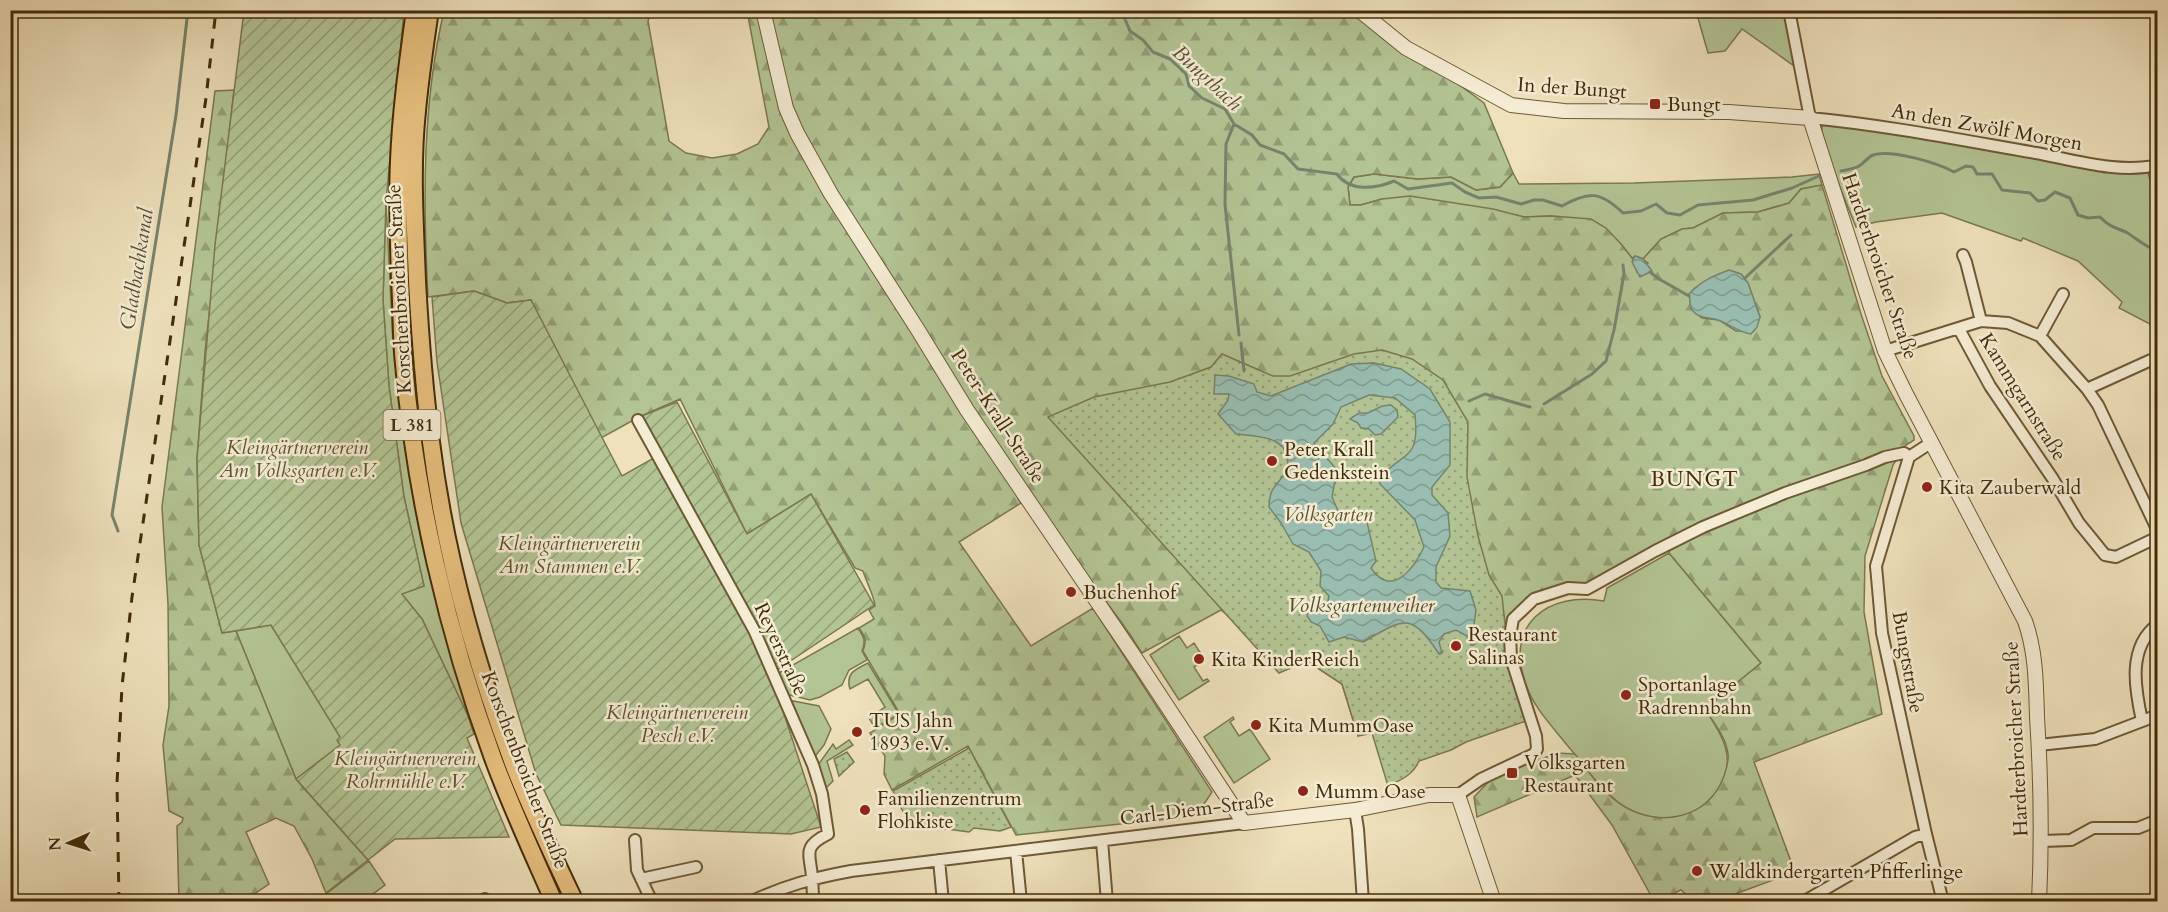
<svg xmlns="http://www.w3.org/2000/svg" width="2168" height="912" viewBox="0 0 2168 912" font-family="Cardo,serif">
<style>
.grass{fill:#b3c494;stroke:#7b784e;stroke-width:1.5}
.forest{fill:url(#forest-firs);stroke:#7b784e;stroke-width:1.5;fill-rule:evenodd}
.park{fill:url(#park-dots);stroke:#7b784e;stroke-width:1.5}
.garden{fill:url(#garden-furrows);stroke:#7b784e;stroke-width:1.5}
.water{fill:url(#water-waves);stroke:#77846d;stroke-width:1.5;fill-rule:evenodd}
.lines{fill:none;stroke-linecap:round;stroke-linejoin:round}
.stream{stroke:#77846d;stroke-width:3}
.minor-casing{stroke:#6e5935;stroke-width:14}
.tertiary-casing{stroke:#6e5935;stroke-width:16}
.primary-casing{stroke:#432c08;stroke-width:20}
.minor{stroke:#f4ecd3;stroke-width:10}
.tertiary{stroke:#f4ecd3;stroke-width:14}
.primary{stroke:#e7c07e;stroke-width:16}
.rail{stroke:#432c08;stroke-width:3;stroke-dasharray:10 10;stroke-linecap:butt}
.poi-dot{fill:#8f2418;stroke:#f4ecd3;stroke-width:2}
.labels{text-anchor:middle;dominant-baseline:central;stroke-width:5;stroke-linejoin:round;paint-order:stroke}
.shield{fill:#f4ecd3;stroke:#786645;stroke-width:1.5}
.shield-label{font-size:18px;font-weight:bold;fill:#432c08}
.street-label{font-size:20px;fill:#432c08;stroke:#f4ecd3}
.poi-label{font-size:20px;fill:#432c08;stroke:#f4ecd3;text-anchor:start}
.park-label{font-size:20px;font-style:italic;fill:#5f522b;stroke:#f4ecd3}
.water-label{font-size:21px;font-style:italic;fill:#585032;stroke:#f4ecd3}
.neighbourhood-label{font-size:21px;letter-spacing:1.5px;fill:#432c08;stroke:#f4ecd3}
</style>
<defs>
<pattern id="forest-firs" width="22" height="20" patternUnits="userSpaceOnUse" patternTransform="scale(1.5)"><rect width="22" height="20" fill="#b3c494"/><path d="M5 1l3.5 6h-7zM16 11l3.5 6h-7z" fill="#939f77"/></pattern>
<pattern id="park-dots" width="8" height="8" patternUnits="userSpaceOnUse" patternTransform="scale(1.5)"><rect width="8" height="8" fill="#b3c494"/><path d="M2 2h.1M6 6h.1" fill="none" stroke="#939f77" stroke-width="1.8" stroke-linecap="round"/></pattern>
<pattern id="garden-furrows" width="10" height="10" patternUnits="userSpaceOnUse" patternTransform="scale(1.5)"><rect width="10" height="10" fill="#b3c494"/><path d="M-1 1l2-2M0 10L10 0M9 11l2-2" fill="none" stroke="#939f77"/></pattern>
<pattern id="water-waves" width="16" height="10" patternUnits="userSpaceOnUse" patternTransform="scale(1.5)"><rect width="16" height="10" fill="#99beb1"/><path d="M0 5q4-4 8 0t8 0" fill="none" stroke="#7e9b8e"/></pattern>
</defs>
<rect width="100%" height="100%" fill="#eee1bc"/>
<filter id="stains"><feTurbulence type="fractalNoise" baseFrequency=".00333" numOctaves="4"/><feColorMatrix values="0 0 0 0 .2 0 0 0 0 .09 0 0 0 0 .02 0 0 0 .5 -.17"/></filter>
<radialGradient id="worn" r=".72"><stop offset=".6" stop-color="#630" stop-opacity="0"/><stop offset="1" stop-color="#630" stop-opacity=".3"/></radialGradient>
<path class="grass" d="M1696,11H1788L1797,68L1742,29L1725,51L1708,53Z
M1829,122L2147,170L2157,203V338L2152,325L2119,308L2122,302L2078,261L2023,238L2021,241L1942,213L1876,222L1856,227C1849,209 1819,141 1822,126Z
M1513,173L1519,184L1634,183L1792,177L1819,174L1822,185L1801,189L1789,203L1758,212L1723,213L1693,228L1682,229L1661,239L1643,259L1636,256L1632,258L1621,244L1552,216L1524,217L1512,214L1382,199L1361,205H1350L1348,187L1354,177L1374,174L1418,179L1451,177L1476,190L1500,187Z
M386,201L393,344L410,481L433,586L468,716L422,619L401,594L424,586L404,497L389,386L383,300Z
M1669,553L1761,663L1705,709C1723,737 1739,761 1716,792C1690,827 1643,825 1612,797C1594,782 1582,762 1567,745C1552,726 1534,708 1526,685C1504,625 1547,591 1604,601L1607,588Z
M271,625L341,737V745L296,779L236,631Z
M858,628C864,637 866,641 862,651L867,660L849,670L842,685L820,697L810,700L786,694L777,674Z
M1179,636L1187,648L1194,643L1205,660L1194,667L1203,681L1207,679L1209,681L1179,700L1150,655Z
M868,663L899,714L875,728L869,718L885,707L868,679L850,689C845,673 856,669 868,663Z
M788,700L819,706L831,729L824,745L812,760Z
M1233,717L1234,719L1230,722L1239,736L1250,729L1270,759L1234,783L1204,737Z
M849,740L853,745L827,761L833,781L826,788L823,787L818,765L833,744L836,749Z
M369,861L385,885L363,901H330L326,894Z"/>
<path class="forest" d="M444,11H651L648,21L669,141L686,153L712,158L737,154L758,144L769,127L747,11H1381L1375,23L1484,103L1513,173L1500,187L1476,190L1451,177L1418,179L1374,174L1354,177L1348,187L1350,205H1361L1382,199L1410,196L1493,209L1524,217L1552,216L1591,219L1606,228L1621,244L1632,258L1637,272L1648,263L1643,259L1661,239L1682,229L1693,228L1723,213L1758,212L1789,203L1801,189L1822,185L1861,314L1882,376L1914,436V440L1906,445L1893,465L1865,556L1864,612L1882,714L1754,762L1795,872L1716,901H1693L1681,890L1658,901H1654L1612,825L1575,775L1477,817L1474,797L1493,777L1557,753L1575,754C1589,773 1605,795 1625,807C1662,828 1709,818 1724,776C1726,769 1729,762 1728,754C1726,737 1714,723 1705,709L1761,663L1669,553L1670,544L1587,589L1551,592L1513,619L1510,636L1355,683L1358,736L1342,684L1307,661L1301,662L1234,621L1221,610L1142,653L1122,623L1026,495L1018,499L1021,503L959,542L1031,646L1093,608L1212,792L1196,816L1016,835L968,746L892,790L884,774L885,756L870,733L900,714L863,651C867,641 865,636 859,628L874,619L869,610L875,606C875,598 866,581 863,571L855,568L811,494L747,534L680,399L639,417L601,438L531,300L507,303L474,291L428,297C423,201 422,105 444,11ZM1741,274L1748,283L1760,317L1754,331H1736L1719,320L1702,318L1691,309L1690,294L1695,288Z
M234,90L205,352L197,459L199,545L222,633L236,631L296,779L368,860L326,893L312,859L294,826L276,818L246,832L269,884L244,901H179L177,826L182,822L183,818L169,811L163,745L169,706L168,604L162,507L215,91Z"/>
<path class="park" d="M1382,350L1412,359L1443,380L1468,422L1467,477L1478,536L1489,575L1502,596L1510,670L1526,721L1466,742L1451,750L1419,761C1413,775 1401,780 1388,786L1372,733L1358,736L1342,684L1307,661L1279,673L1048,417L1094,397L1170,382L1211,367L1222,354L1273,376H1290L1354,354Z
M969,748L1011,827L1000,831L974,828L969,832L909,824L893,791Z
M847,752L854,762L839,776L834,759Z"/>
<path class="garden" d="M244,11H404L386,201L383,300L389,386L404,497L424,586L402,594L422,619L468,716L474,734L467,738L509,837L395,839L368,860L296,779L340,745L337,740L340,737L271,625L222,633L199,545L197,459L215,245Z
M474,291L507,303L531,300L622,476L654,458L639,417L677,402L747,534L811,494L874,605L771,674L821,827L791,834L561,825L536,774L461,523L437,362L432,297Z"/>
<path class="water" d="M1635,256L1643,259L1652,271L1640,277L1632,262Z
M1729,270L1741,274L1748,283L1760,317L1757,327L1751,334C1737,332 1730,324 1718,320C1707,317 1699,319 1691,309L1689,294C1701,281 1713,276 1729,270Z
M1374,363L1401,369L1430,389L1450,422V465L1432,487V495L1448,513L1450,536L1436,567V582L1441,588L1470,591L1476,610L1473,632L1477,641L1475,644L1471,645L1467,636L1456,630L1444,634L1439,642L1442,653L1439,654C1410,610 1404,619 1363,642L1344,637L1329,642L1320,626L1311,622L1307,616L1311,603L1318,602L1327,606L1329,596L1320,586L1321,571L1309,552L1293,544L1281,523L1269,507C1269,502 1270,497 1271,493C1274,484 1285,477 1287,469C1293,436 1258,436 1236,434L1218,414L1228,400L1229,394H1214L1215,375L1229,376L1254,384L1257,392L1271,396L1351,364ZM1369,395L1395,398L1415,415C1420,462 1403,450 1379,479L1380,484L1415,520L1424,547C1414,568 1392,599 1371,568L1376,561L1367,522L1342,520L1332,497L1337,470L1314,443L1333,424L1341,407Z
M1391,405L1397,410L1398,417L1381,434L1375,435L1369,429L1361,428L1358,423L1350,419L1359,413H1368L1382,406Z"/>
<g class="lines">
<path class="stream" d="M1121,10L1130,31L1143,40L1153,52L1170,59L1186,74L1189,86L1202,98L1225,109L1234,124L1252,135L1260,145L1284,154L1298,169L1337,174C1350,192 1375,189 1394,181L1408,189L1452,183L1465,192L1479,198L1496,197L1521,204L1534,200H1543L1562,206C1589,191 1600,191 1623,213L1641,211L1656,204L1667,213L1680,215L1698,205L1753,200L1792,188L1819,176
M1234,124L1226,144L1225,204L1239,335
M1841,171C1846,170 1854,169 1859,166C1864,163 1868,157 1873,155C1891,149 1938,163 1954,172L1966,166L1973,167L1977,174H1992L2002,190L2030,193L2038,201L2045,200L2055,192L2070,198L2078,215L2088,218L2100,217C2110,227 2114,227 2126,232C2134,237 2142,244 2151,248L2155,261L2158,262
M1650,272L1659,279L1689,296
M1745,278L1791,235
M1241,343L1244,371
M1469,401L1485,394L1530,407
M1544,404L1592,374L1606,361L1614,330L1624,274L1623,265
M118,531L112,515L176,115L188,10"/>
<defs>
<path id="minor" d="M1789,10L1810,118C1885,125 1961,140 2036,153C2074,160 2119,174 2158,165
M1963,255L1966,262L1981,321
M1959,329L1990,386L2053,479L2079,523L2105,555L2116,557L2158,537
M2040,336L2063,294
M1885,351L1981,321L2008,323L2040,336L2087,389L2098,405L2158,531
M2087,389L2151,360
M638,420L754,630L813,765L822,794L828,834C802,847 810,853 812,877C813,886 812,893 814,902
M1932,442L1909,457L1876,566L1882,633L1926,834L1943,902
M2142,721C2135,689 2127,647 2158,624
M2039,745L2095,739L2158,715
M1458,795L1481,779L1534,754L1537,749L1536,736L1511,658L1510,636L1513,619L1534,599L1568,588L1587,589L1655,551L1703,527L1785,493L1866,465L1885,457L1904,453L1909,457
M1355,810L1358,829L1363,902
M635,840L637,870L652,902
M1102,841L1107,902
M2042,841L2071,840L2093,828H2138L2158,820
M1016,851L1021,902
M939,860L943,902
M641,879L696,867
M480,902L485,899
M750,902C784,886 813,878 851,871L1244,823
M1803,902L1915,837L1926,834"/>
<path id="tertiary" d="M763,10L786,108L797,133L831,194L918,330L967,410L1134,656L1244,823L1355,810L1429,795H1458L1494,902
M1359,10L1406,48L1511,105L1564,111L1729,112L1810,118L1885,351L1906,394L2025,621C2036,652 2036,684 2037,717C2041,779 2042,840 2039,902
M10,899L13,902"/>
<path id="primary" d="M415,10C408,61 401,111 399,161C397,201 399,241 400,281C402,308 401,336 404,364C415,494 448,635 493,758C511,807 533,854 554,902
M430,10C425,44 420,77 417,111C411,167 415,225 417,281C420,335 424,388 431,442C445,554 476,666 516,771C534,816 554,858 575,902"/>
</defs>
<use href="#minor" class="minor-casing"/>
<use href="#tertiary" class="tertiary-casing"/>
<use href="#primary" class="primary-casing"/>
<use href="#minor" class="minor"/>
<use href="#tertiary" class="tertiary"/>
<use href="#primary" class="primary"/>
<path class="rail" d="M119,902L117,783L122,686L132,597L206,98L216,10"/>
</g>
<g class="poi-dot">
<rect x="1649" y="98" width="12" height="12" rx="3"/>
<circle cx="1272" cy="461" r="6"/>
<circle cx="1927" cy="487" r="6"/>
<circle cx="1071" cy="592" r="6"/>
<circle cx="1456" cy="646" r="6"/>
<circle cx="1199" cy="659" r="6"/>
<circle cx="1626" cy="695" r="6"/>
<circle cx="1256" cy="725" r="6"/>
<circle cx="857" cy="732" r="6"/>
<rect x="1506" y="767" width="12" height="12" rx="3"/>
<circle cx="1303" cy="791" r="6"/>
<circle cx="865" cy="810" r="6"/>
<circle cx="1697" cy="871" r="6"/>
</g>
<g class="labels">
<rect class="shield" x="383.5" y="410" width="57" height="30" rx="4.5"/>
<g class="shield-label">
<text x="412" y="425">L 381</text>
</g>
<g class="street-label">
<text transform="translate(1572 88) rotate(4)">In der Bungt</text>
<text transform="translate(1987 127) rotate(10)">An den Zwölf Morgen</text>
<text transform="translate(1880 266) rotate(71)">Hardterbroicher Straße</text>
<text transform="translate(399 289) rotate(-93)">Korschenbroicher Straße</text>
<text transform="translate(2023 397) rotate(58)">Kammgarnstraße</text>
<text transform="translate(998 416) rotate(57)">Peter-Krall-Straße</text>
<text transform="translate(781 649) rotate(65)">Reyerstraße</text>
<text transform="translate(1908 662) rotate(80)">Bungtstraße</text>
<text transform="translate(2016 739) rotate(-93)">Hardterbroicher Straße</text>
<text transform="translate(525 770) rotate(69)">Korschenbroicher Straße</text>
<text transform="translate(1197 809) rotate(-7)">Carl-Diem-Straße</text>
</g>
<g class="poi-label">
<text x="1667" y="104">Bungt</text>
<text x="1284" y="449">Peter Krall<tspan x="1284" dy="23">Gedenkstein</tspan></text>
<text x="1939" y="487">Kita Zauberwald</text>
<text x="1083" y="592">Buchenhof</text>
<text x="1468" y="634">Restaurant<tspan x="1468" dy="23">Salinas</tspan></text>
<text x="1211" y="659">Kita KinderReich</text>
<text x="1638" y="684">Sportanlage<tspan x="1638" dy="23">Radrennbahn</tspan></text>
<text x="869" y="720">TUS Jahn<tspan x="869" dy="23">1893 e.V.</tspan></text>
<text x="1268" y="725">Kita MummOase</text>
<text x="1524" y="762">Volksgarten<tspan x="1524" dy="23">Restaurant</tspan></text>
<text x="1315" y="791">Mumm Oase</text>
<text x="877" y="798">Familienzentrum<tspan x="877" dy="23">Flohkiste</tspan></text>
<text x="1709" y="871">Waldkindergarten Pfifferlinge</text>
</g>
<g class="park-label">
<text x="297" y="447">Kleingärtnerverein<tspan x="297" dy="23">Am Volksgarten e.V.</tspan></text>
<text x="1328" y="514">Volksgarten</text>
<text x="569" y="543">Kleingärtnerverein<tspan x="569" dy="23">Am Stammen e.V.</tspan></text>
<text x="677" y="712">Kleingärtnerverein<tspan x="677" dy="23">Pesch e.V.</tspan></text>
<text x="405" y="758">Kleingärtnerverein<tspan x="405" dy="23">Rohrmühle e.V.</tspan></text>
</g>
<g class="water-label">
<text transform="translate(1207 78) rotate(43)">Bungtbach</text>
<text transform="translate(137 269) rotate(-81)">Gladbachkanal</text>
<text x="1361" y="605">Volksgartenweiher</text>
</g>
<g class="neighbourhood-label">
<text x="1695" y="479">BUNGT</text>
</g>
</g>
<rect width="2168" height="912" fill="none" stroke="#eee1bc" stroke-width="36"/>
<rect x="12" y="12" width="2144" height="888" fill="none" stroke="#432c08" stroke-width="3"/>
<rect x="18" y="18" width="2132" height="876" fill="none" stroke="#432c08" stroke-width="1.5"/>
<g transform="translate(69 843) rotate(267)" stroke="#f4ecd3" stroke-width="4.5" paint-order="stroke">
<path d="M0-4.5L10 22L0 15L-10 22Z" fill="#432c08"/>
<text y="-9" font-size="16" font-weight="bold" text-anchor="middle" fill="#432c08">N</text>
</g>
<rect width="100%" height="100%" filter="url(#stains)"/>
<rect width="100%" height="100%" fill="url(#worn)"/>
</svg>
